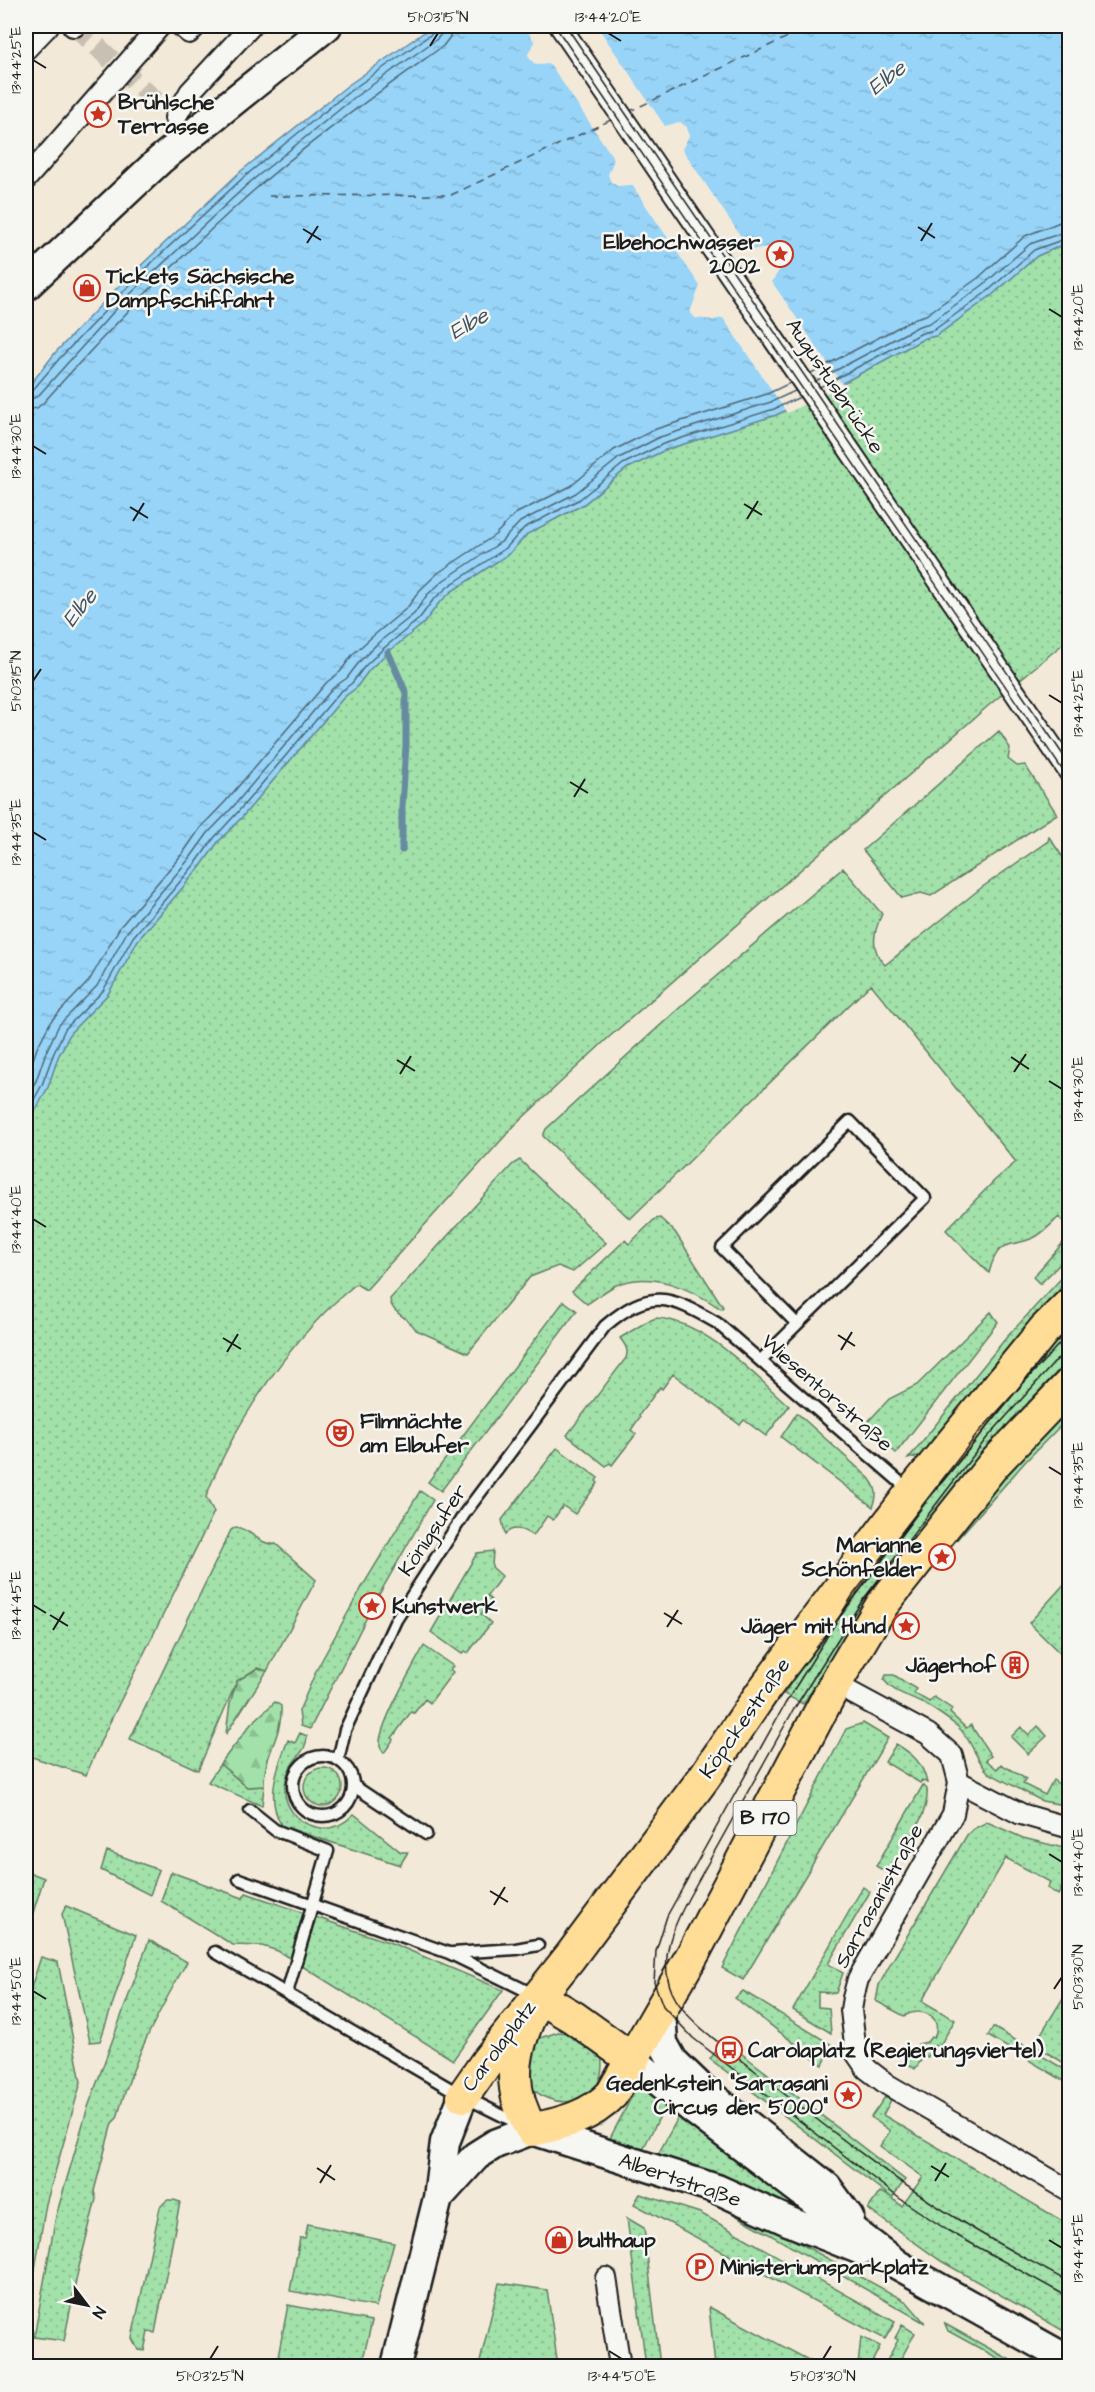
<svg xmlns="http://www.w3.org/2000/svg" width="1095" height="2392" viewBox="0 0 1095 2392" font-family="'Architects Daughter',sans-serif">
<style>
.green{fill:url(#green-dots);stroke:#5f7e62;stroke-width:1.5}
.forest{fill:url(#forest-firs);stroke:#5f7e62;stroke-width:1.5}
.water{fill:url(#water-ripples);stroke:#668aa0;stroke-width:1.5}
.pier{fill:#f3e9d8}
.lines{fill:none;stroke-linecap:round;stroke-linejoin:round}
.shore{stroke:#4d6674;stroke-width:1.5}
.stream{stroke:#668aa0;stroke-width:7}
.ferry{stroke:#41535e;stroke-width:1.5;stroke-dasharray:8 6;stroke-linecap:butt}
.street-tunnel{stroke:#c8c0b2;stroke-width:20;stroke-dasharray:20 10;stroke-linecap:butt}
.lane-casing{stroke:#1c1c1c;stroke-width:15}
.street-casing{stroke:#1c1c1c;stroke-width:24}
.secondary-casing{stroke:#1c1c1c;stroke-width:33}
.primary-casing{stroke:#1c1c1c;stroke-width:36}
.lane{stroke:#f6f6f2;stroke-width:10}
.street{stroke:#f6f6f2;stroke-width:20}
.secondary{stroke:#f6f6f2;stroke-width:28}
.primary{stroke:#ffdd96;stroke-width:32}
.tram{stroke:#1c1c1c;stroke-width:1.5}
.ticks{fill:none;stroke:#1c1c1c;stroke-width:2}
.labels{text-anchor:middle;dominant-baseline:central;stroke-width:5;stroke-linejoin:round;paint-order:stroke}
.shield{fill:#f6f6f2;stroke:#5d5d5c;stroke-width:1.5}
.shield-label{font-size:20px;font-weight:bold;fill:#1c1c1c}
.poi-label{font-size:21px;font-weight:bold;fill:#1c1c1c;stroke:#f6f6f2;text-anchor:start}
.street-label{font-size:21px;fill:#1c1c1c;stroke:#f6f6f2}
.water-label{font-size:22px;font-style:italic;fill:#41535e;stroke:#f6f6f2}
.neatline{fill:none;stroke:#1c1c1c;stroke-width:2}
.ticks-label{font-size:15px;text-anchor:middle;fill:#1c1c1c}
</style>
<defs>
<pattern id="green-dots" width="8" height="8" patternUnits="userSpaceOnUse" patternTransform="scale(1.5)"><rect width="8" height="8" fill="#a2e1a9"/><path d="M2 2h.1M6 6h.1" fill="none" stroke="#8bc091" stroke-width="1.8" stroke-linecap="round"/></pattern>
<pattern id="forest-firs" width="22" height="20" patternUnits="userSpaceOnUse" patternTransform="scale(1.5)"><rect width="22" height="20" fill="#a2e1a9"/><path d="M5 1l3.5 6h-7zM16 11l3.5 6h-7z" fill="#8bc091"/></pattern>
<pattern id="water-ripples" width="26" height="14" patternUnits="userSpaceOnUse" patternTransform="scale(1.5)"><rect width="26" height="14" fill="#97d4f8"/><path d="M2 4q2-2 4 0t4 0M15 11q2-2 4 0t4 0" fill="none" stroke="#82b5d4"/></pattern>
</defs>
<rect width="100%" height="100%" fill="#f3e9d8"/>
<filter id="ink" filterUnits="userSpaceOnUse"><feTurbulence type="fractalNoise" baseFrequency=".0167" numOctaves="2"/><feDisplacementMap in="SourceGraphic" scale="12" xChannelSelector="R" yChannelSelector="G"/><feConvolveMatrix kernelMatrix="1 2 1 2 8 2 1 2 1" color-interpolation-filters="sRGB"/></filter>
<g filter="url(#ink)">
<path class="green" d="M1069,242V639L988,706L608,1038L515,1125L366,1290L356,1284C294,1334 234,1422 206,1497L214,1512L103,1736L86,1775L26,1755V1128L48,1087L58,1057L71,1032L108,994L138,940L201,866L218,842L242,817L344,697L356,688L369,670L388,652L424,623L438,604L452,591L510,553L527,534L584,504L626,469L665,450L776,415L841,384L925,338L936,336L992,295L1037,256Z
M999,731L1010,748L1008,759L1017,766L1025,765L1057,814L931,896L921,893L902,898L863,850Z
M1049,837L1069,866V1228L1059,1217C1052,1223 1043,1234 1033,1238C1007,1249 998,1238 989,1273L946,1230L995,1180L1016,1162L871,984L630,1219L543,1136L546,1129L686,1002L843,868L882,914C873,933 870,949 885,965L981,888L1048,841Z
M520,1160L606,1243L573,1272L558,1266L530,1277L468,1353L416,1330C409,1317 391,1314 390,1299L513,1164Z
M660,1218L675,1232L723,1307L721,1309C692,1289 650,1269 614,1286C605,1291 596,1298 587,1304L572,1291L625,1240L629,1244L655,1219Z
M1069,1236V1255L1040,1284L1033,1277Z
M1069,1270V1279L997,1360L922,1455L908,1459L1006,1338Z
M564,1301L577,1311L441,1491L428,1482Z
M991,1312L998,1322L896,1453L864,1426L889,1399L917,1385Z
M656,1318C704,1320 754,1375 789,1406L766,1436L744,1420L740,1425L673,1374L662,1389L660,1387L639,1415L640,1417L631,1430L636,1434L612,1465L610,1463L606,1466L567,1435L626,1358C629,1349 625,1345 620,1338L646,1322Z
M1069,1322V1359C969,1464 881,1582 803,1704L784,1694L812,1648L913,1507Z
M1069,1408V1417L1025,1462L946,1552L941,1548L1020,1457Z
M797,1413L869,1478C877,1488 878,1495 873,1507L781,1437Z
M557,1448L598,1478L596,1481L598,1483L575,1514L563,1506L553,1520L547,1516L533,1536C524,1530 514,1525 505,1534L502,1520Z
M420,1491L433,1500L372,1607L310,1729L301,1726L299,1711L317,1669L362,1587Z
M236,1527C251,1529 260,1546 276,1544L316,1580L267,1671L257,1668L237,1681L198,1770L130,1739L231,1530Z
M493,1551L492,1567L502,1576L487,1596L491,1600L481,1614L491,1623L468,1653L465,1651L462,1654L431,1632L477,1553Z
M1069,1579V1662L1029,1623Z
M424,1646L453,1666L450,1669L453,1672L430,1703L425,1699L414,1713L411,1712L392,1738L393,1740L384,1753C382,1750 380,1749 380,1745C378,1726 414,1665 424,1646Z
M886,1675H894L916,1689L914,1693L929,1702L934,1697L952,1709L950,1713L966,1728L971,1725L991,1756L986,1760L997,1769L1001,1764L1026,1779L1023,1784L1045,1795L1053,1780L1069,1791V1806L1042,1801L989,1773C975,1760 972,1739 958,1727C947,1718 935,1710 923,1703C909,1695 894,1694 884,1680Z
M863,1723L888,1738L743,1980L722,1968L846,1729Z
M1038,1726L1047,1736L1028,1754L1011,1737L1021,1727L1029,1735Z
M300,1733L307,1736C307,1751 296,1756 290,1768C277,1796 290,1823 321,1828C334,1830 345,1823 354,1814L401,1852H408L400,1865L282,1826C265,1799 277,1767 288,1740L295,1743Z
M896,1744C913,1754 923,1763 927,1783L922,1780L920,1783L885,1762Z
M220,1764L247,1787L264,1786L262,1806L208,1782Z
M304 1787a19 19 0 1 1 38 0a19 19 0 1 1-38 0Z
M923,1785L927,1789C930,1815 902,1851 889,1874L876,1866Z
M987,1822L1023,1838L1068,1849L1069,1875L1058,1895L1047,1888L1050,1882L1006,1858L922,2001L955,2020L939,2047L935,2045L928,2057L924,2056L915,2069L907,2063L912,2047L918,2048V2044L927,2042L931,2037L934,2038C944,2016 922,2006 904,2016L876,2001L879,1985L891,1963L967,1835L973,1829Z
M107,1851L159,1870L150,1895L101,1870Z
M26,1871L44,1878L26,1935Z
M171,1872L243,1898L246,1893L394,1944L503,1990L453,2060L278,1951L262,1946L233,1945L161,1901Z
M863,1887L870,1892L828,1964L843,1973L836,1993L818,1992V2007L829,2008L831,2033L793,2010Z
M66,1906L136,1935L100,2041L90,2042L62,1914Z
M149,1940L187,1962C156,2016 134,2058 117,2118L112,2123L94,2191L96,2199L78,2271L64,2341L34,2337L56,2216L87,2110Z
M41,1957L58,1962L81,2082L46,2204L33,2281L26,2306V2003Z
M743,1991L832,2045L823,2065L735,1998Z
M1063,1998L1069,2002V2066L1034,2045Z
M993,2027L1069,2072V2084L988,2036Z
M558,2032C571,2033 578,2035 588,2043C591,2045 597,2048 599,2052C602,2055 602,2061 602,2065C602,2107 549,2113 528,2083L532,2045L540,2038Z
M724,2040L905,2180L892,2198L902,2206L923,2177L880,2146L890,2131L871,2117L885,2097L891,2100L883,2115L1069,2225V2334L941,2261L868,2209L880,2192L891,2197L710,2059Z
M641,2079L670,2097L642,2151L607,2144Z
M684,2107L802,2208L799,2210L657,2156Z
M640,2194L700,2213L895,2322L885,2339L634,2204Z
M167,2200H174L180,2202L155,2333L148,2332L144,2351L138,2350L132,2338L160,2207Z
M716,2204L781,2233L907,2302L925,2323Z
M627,2218L644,2228L660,2366H646Z
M308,2224L394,2243L376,2307L290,2291L300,2238H305Z
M499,2283L547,2290L558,2366H479Z
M288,2305L372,2321L363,2359L343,2356L323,2361L315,2366H282L283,2359L278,2357Z
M709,2307L816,2364V2366H715Z
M945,2324L1021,2366H1012L948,2331Z
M902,2325L915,2333L897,2366H884L898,2340L895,2338Z
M861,2337L880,2346L870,2366H858Z"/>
<path class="forest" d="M258,1668L267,1671L226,1734L230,1703L237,1681Z
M275,1702L281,1706C283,1736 263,1755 264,1786L247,1787L220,1764L251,1724Z"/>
<path class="water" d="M433,26H1069V242L1037,256L992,295L936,336L925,338L841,384L776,415L665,450L626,469L584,504L527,534L510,553L452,591L438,604L424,623L388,652L369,670L356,688L344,697L242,817L218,842L201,866L138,940L108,994L71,1032L58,1057L48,1087L26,1128V390L55,353L116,289L241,171L347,86Z"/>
<path class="pier" d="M524,26H602L599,29L665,126L680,122L687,127L689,136L682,149L750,250L767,247L779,249L783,255L784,262L772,282L842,384L851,381L787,413L723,318L713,320L695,318L690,312L700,286L632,185L617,186L611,182L608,175L614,159L550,64L536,65L529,58L528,54L535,42Z"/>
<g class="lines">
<path class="shore" d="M811,373L916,318L926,315L978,278L1025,236L1060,222L1070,221
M816,381L919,326L930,323L983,285L1030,244L1070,230
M820,387L922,333L934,330L988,291L1034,250L1070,237
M26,393L32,391L59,359L147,267L245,176L350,91L433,33L435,26
M26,401L38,396L125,299L249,183L355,97L437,39L442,33L443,26
M26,410L37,408L44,402C110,328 178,258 252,192C312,139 378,93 443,46L450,37L452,26
M26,1080L37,1048L51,1021L89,981L120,927L183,853L201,827L225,802L327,682L340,672L353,654L373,636L407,608L420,590L438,573L495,535L515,514L571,486L614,450L656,429L767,394L790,383
M26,1097L36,1081L46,1052L59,1025L97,986L127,932L190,858L208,833L232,808L333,688L347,678L360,661L379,642L414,614L427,595L444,580L501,542L520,522L576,493L619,458L660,437L771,402L795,391
M26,1114L42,1085L53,1055L65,1029L103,991L133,937L196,863L214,838L237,813L339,693L352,683L365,666L384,648L419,619L433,600L449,586L506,548L524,528L580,499L623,464L663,444L774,409L800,397"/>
<path class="stream" d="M388,652L406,693V745L402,807V850"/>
<path class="ferry" d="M628,112L796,33L907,26
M269,196L451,195L613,119"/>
<path class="street-tunnel" d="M75,26L161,106"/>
<defs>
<path id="lane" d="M761,1360L925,1198L850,1121L722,1248L797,1324
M293 1786a30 30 0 1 1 60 0a30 30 0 1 1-60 0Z
M338,1760L345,1730L396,1620L465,1513L605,1326C650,1288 669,1295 717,1323L909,1490
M354,1786L426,1834
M250,1810L275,1830L328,1851L287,1993
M239,1879L449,1953L537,1996
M215,1952L463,2096L521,2125
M452,1953L516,1949L538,1945"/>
<path id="street" d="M73,26H75
M181,26L189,33L196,26
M560,26L1070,773
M26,49L48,26
M175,118L190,92L251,26
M26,179L160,26
M835,1684L928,1734L952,1755L959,1782L953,1814L858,1979L853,1998L851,2010L856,2053L867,2069L888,2085L1070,2191
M959,1782L1021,1814L1070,1828
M606,2278L620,2366"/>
<path id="secondary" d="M26,286L160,160L327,26
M661,2011L663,2043L673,2061L701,2088L827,2187L849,2217
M633,2060L690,2107L898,2265L1070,2361
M438,2198L476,2156L495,2144L532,2130L717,2189L788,2221L861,2250
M396,2366L438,2198L445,2142L463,2096"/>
<path id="primary" d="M539,1997C515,2042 503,2084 532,2130C563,2123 590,2117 612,2094L694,1952L835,1684L882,1605L993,1465L1070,1384
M539,1997L573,2017L633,2060
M463,2096L488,2060L570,1957L703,1779L763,1691L912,1492L1044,1330L1070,1304"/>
</defs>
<use href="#lane" class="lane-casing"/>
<use href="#street" class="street-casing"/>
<use href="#secondary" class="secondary-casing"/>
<use href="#primary" class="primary-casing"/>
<use href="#lane" class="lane"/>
<use href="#street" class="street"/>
<use href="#secondary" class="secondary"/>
<use href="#primary" class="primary"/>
<path class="tram" d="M555,26L1070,781
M566,26L1070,765
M1070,1332L979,1432L853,1595L785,1704L667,1916L656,1951L654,1982L663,2006L693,2038L899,2198L947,2230L1070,2298
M1070,1345L986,1439L862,1601L794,1709L689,1897C673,1927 658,1959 672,1992C685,2022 729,2049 754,2070C820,2122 887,2176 959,2220C995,2243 1033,2262 1070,2283"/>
</g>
</g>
<path class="ticks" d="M608,33L621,41M430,46L438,33M33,60L46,68M918,227L935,238M303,229L321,240M921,241L932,223M307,243L318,226M1049,309L1062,317M33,446L46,454M744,504L762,515M130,507L148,518M747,519L758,501M133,521L144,503M33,681L41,669M1049,695L1062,703M570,782L588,793M574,797L585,779M33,832L46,840M1011,1057L1029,1069M397,1060L415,1071M1014,1072L1026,1054M400,1074L411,1056M1049,1081L1062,1089M33,1219L46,1227M838,1335L855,1346M223,1338L241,1349M841,1350L852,1332M227,1352L238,1334M1049,1467L1062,1475M33,1605L46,1613M664,1613L682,1624M50,1615L68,1626M667,1627L678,1610M53,1630L64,1612M1049,1854L1062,1862M490,1891L508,1902M494,1905L505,1887M1054,1989L1062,1977M33,1991L46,1999M931,2166L949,2177M317,2168L335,2180M935,2181L946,2163M320,2183L331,2165M1049,2240L1062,2248M609,2351L622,2359M210,2359L218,2346M823,2359L831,2346"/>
<defs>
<symbol id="sight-ring" viewBox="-11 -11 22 22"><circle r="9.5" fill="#f6f6f2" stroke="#c8321e" stroke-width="1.5"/><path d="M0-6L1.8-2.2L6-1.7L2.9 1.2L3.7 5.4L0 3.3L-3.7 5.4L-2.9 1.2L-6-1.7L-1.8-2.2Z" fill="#c8321e"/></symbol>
<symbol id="shop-ring" viewBox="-11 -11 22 22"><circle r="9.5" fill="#f6f6f2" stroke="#c8321e" stroke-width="1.5"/><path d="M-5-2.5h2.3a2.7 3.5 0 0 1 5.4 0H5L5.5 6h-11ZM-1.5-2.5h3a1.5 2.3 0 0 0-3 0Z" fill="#c8321e"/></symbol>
<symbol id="theatre-ring" viewBox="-11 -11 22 22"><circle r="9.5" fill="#f6f6f2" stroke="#c8321e" stroke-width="1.5"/><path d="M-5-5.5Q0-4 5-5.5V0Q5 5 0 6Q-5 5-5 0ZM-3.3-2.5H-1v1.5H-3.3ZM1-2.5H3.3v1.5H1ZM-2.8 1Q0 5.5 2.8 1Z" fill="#c8321e"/></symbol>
<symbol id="building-ring" viewBox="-11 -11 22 22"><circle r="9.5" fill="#f6f6f2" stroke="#c8321e" stroke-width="1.5"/><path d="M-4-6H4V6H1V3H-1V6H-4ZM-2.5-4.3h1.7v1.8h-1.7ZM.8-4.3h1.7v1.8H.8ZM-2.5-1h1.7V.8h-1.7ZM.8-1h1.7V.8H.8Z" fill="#c8321e"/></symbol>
<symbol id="bus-ring" viewBox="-11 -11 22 22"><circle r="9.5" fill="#f6f6f2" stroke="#c8321e" stroke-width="1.5"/><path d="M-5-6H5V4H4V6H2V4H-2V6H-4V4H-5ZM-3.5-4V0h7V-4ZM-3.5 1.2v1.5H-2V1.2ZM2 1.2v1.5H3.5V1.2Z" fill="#c8321e"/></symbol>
<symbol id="parking-ring" viewBox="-11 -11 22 22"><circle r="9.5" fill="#f6f6f2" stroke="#c8321e" stroke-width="1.5"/><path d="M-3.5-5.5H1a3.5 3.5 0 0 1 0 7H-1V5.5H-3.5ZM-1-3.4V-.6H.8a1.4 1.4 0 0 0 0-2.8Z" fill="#c8321e"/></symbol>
</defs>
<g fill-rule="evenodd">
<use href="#sight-ring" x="83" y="99" width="30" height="30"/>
<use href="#sight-ring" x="765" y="239" width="30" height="30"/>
<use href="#shop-ring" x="72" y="273" width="30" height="30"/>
<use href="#theatre-ring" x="325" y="1418" width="30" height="30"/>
<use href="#sight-ring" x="927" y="1542" width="30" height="30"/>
<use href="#sight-ring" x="357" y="1591" width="30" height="30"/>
<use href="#sight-ring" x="891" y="1611" width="30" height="30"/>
<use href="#building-ring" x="1000" y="1650" width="30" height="30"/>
<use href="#bus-ring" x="714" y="2035" width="30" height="30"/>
<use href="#sight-ring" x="833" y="2080" width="30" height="30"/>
<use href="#shop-ring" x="544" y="2225" width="30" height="30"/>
<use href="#parking-ring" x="685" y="2252" width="30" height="30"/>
</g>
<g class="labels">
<rect class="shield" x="733.5" y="1801" width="63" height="34" rx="4.5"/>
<g class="shield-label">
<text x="765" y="1818">B 170</text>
</g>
<g class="poi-label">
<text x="118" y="102">Brühlsche<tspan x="118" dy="24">Terrasse</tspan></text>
<text x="760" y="242" text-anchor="end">Elbehochwasser<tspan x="760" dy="24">2002</tspan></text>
<text x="106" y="276">Tickets Sächsische<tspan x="106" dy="24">Dampfschiffahrt</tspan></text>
<text x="360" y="1421">Filmnächte<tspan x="360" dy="24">am Elbufer</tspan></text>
<text x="922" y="1545" text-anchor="end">Marianne<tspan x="922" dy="24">Schönfelder</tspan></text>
<text x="392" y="1606">Kunstwerk</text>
<text x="886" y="1626" text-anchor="end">Jäger mit Hund</text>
<text x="996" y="1665" text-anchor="end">Jägerhof</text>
<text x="748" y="2050">Carolaplatz (Regierungsviertel)</text>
<text x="828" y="2083" text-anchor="end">Gedenkstein "Sarrasani<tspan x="828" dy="24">Circus der 5000"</tspan></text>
<text x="578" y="2240">bulthaup</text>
<text x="720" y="2267">Ministeriumsparkplatz</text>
</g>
<g class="street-label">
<text transform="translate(835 386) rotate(56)">Augustusbrücke</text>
<text transform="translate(827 1393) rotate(41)">Wiesentorstraße</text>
<text transform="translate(433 1530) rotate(-56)">Königsufer</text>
<text transform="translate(745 1718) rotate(-55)">Köpckestraße</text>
<text transform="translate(879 1896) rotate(-61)">Sarrasanistraße</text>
<text transform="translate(499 2046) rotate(-53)">Carolaplatz</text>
<text transform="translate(680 2180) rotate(19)">Albertstraße</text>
</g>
<g class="water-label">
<text transform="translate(887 78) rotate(-38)">Elbe</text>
<text transform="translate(469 324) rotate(-30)">Elbe</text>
<text transform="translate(80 608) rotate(-51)">Elbe</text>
</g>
</g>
<rect width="1095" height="2392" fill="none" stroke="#f6f6f2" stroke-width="66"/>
<g transform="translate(87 2305) rotate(122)" stroke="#f6f6f2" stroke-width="4.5" paint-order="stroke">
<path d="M0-4.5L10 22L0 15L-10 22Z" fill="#1c1c1c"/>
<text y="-9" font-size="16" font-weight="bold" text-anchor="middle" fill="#1c1c1c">N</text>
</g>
<rect x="33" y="33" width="1029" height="2326" class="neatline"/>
<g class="ticks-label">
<text x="438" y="22">51°03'15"N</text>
<text x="608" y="22">13°44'20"E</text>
<text transform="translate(16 60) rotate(-90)" y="5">13°44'25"E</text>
<text transform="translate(1078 317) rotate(-90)" y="5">13°44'20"E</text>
<text transform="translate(16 446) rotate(-90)" y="5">13°44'30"E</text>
<text transform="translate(16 681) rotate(-90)" y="5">51°03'15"N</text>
<text transform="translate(1078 703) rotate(-90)" y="5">13°44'25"E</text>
<text transform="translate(16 832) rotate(-90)" y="5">13°44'35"E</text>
<text transform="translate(1078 1089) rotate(-90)" y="5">13°44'30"E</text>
<text transform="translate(16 1219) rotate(-90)" y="5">13°44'40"E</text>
<text transform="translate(1078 1475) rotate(-90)" y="5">13°44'35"E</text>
<text transform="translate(16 1605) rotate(-90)" y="5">13°44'45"E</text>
<text transform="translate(1078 1862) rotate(-90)" y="5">13°44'40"E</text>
<text transform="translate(1078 1977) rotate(-90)" y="5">51°03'30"N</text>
<text transform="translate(16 1991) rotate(-90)" y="5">13°44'50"E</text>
<text transform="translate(1078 2248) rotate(-90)" y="5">13°44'45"E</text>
<text x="210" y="2381">51°03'25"N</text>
<text x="622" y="2381">13°44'50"E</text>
<text x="823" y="2381">51°03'30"N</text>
</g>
</svg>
